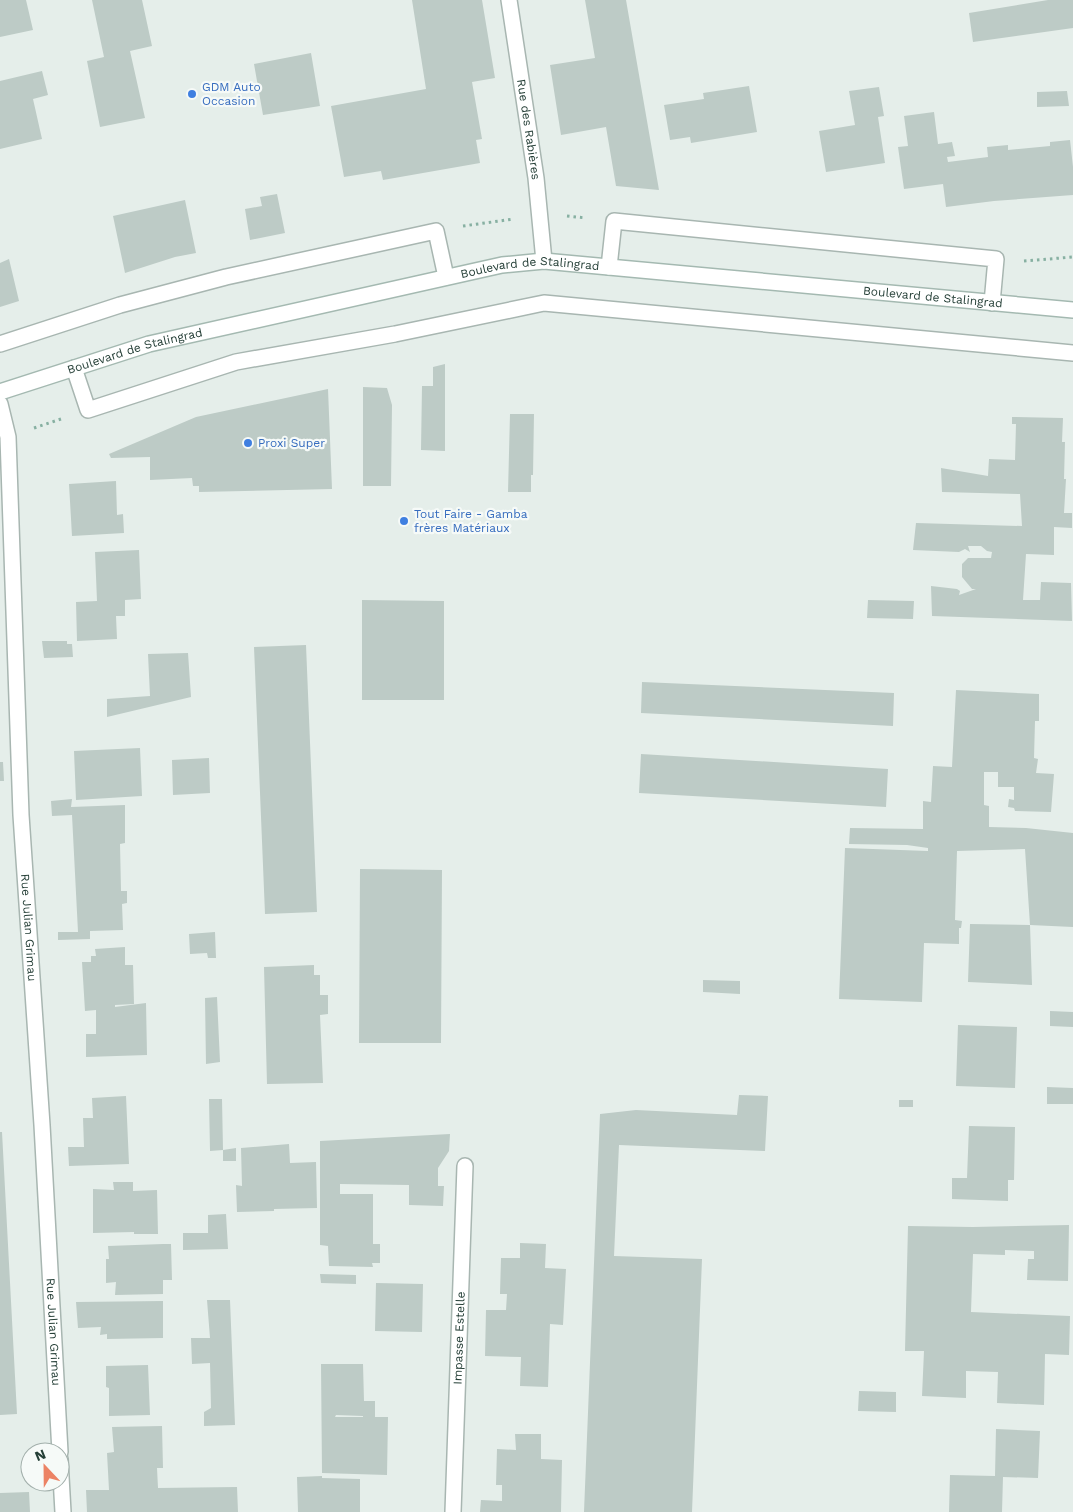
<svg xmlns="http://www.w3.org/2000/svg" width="1073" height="1512" viewBox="0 0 1073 1512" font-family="'Work Sans',sans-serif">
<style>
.building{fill:#bdcbc6;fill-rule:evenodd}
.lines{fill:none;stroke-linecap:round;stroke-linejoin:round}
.service-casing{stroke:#a8b6b1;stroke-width:18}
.minor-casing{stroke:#a8b6b1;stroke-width:18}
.secondary-casing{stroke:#a4b9b1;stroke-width:18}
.path{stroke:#87b0a2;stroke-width:3;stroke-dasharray:2.5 4;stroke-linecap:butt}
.service{stroke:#fff;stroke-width:15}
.minor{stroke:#fff;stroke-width:15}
.secondary{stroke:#fff;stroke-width:15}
.shop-dot{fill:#3f7fe0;stroke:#f6faf8;stroke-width:2}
.labels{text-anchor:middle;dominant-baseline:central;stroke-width:4.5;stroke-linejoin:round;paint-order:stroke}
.shop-label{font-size:12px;fill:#366cbe;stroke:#f6faf8;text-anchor:start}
.street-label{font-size:12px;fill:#253f37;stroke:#f6faf8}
</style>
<rect width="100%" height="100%" fill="#e5eeea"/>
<path class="building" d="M0,0H26L33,30L0,37Z
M92,0H142L152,46L130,51L145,118L100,127L87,61L104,57Z
M412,0H482L495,78L472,82L482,139L476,140L480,163L383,180L381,171L344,177L331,106L426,89Z
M585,0H626L659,190L616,186L606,127L561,135L550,65L595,58Z
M1048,0H1073V28L973,42L969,13Z
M311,53L320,106L263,115L254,64Z
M42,71L48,95L33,99L42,139L0,149V81Z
M749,86L757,132L691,143L690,137L670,140L664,105L704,99L703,93Z
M879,87L884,116L878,117L885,163L826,172L819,131L855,125L849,91Z
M1067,91L1069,106L1037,107V92Z
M934,112L938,144L952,142L955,156L947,157L948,162L988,157L987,147L1008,145V150L1050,146V142L1070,140L1073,167V195L994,201L946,207L943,184L904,189L898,147L908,146L904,116Z
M277,194L285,233L250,240L245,209L262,206L260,197Z
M185,200L196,253L175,257L125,273L113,216Z
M9,259L19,301L0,307V263Z
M445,364V451L421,450L422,386H433V367Z
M363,387L387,388L392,405L391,486H363Z
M328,389L332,489L199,492V486H193L192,478L150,480V457L111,458L109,454L196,417Z
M510,414H534L533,475H531V492H508Z
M1012,417L1063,418L1062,442H1065L1064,479H1066L1064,513H1072V528L1054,527V555L1026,554L1023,600H1040L1041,582L1071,583L1072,621L932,616L931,586L957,589L960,591L959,595L976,589H972L962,577V564L968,558H991L992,552L987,551L981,546H968L970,552L965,549L959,552L913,550L916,523L1022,526L1020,494L942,492L941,468L988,476L989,459L1015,460L1016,424H1012Z
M116,481L117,515L123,514L124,533L72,536L69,484Z
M139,550L141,599L125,600V616H116L117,639L77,641L76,602L97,601L95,552Z
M362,600L444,601V700H362Z
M868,600L914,601L913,619L867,618Z
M42,641H67V644H72L73,657L44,658Z
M306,645L317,912L265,914L254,647Z
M188,653L191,697L107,717V699L150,696L148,654Z
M642,682L894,693L893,726L641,713Z
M956,690L1039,694V721H1035L1034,758L1038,759L1036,773L1054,774L1051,812L1015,811L1014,808L1008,807L1009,799L1014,800V787H998V772H984V805L989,806V827L1026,828L1073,833V927L1030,925L1032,985L968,982L970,924L1030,925L1025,849L957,851L955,920L962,921L961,928H959V944L924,943L922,1002L839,999L845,848L928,851V848L907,845L849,844L850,828L923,829V801L931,802L933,766L952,767Z
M140,748L142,796L76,800L74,751Z
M641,754L888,769L886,807L639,793Z
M209,758L210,793L173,795L172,760Z
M0,762H3L4,781H0Z
M72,799L71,807L125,805V843L120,844L121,891H127V903L122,904L123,930L90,931V939L58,940V932H78L72,815L52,816L51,801Z
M360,869L442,870L441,1043H359Z
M215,932L216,958H208L207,953L190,954L189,934Z
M125,947V965H133L134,1004L115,1005V1007L146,1003L147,1055L86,1057V1034H96V1010L85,1011L82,962H91V956H96L95,949Z
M314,965V975H320V995H328V1014L320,1015L323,1083L267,1084L264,967Z
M703,980L740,981V994L703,992Z
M217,997L220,1062L206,1064L205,998Z
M1050,1011L1073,1012V1027L1050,1026Z
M958,1025L1017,1027L1015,1088L956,1086Z
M1047,1087L1073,1088V1104H1047Z
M739,1095L768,1096L765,1151L619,1145L614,1256L702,1259L692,1512H584L600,1114L636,1110L737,1115Z
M126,1096L129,1164L69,1166L68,1147H84L83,1118H93L92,1098Z
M209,1099H222L223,1150L210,1151Z
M899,1100H913V1107H899Z
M969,1126L1015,1127L1014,1180H1008V1201L952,1199V1178H967Z
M0,1132H2L17,1414L0,1415Z
M450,1134L449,1151L438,1168V1186H444L443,1206L409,1205V1185L340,1184V1194H373V1244H380V1263H372L373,1267L329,1266L328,1246L320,1245V1141Z
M289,1144L290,1163L316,1162L317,1208L274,1209V1211L237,1212L236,1185L242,1186L241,1148Z
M236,1148V1161H223V1150Z
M113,1182H133V1191L157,1190L158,1234H134V1232L93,1233V1189L114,1190Z
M226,1214L228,1249L183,1250V1233H208V1215Z
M1069,1225L1068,1281L1027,1280L1028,1259H1034V1251L1005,1250V1255L973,1254L971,1312L1070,1316L1069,1355L1045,1354L1044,1405L997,1403L998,1372L966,1371V1398L922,1396L924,1351H905L908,1226L973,1227Z
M520,1243L546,1244L545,1268L566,1269L563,1325L550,1324L548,1387L520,1386L521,1357L485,1356L486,1310H506L507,1294H500L501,1258H520Z
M163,1244H171L172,1280H163V1294L115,1295L116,1282L106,1283V1259H109L108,1246Z
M320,1274L356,1275V1284L321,1283Z
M376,1283L423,1284L422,1332L375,1331Z
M207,1300H230L235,1425L204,1426V1412L211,1408L210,1363L192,1364L191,1338H210Z
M163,1301V1338L107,1339V1334L100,1335L101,1327L78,1328L76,1302Z
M321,1364H363L364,1401H375V1417H388L387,1475L322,1473ZM336,1415L363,1416V1417H335Z
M148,1365L150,1415L109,1416V1388L106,1387V1366Z
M859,1391L896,1392V1412L858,1411Z
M162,1426L163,1468H157L158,1488L237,1487L238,1512H87L86,1490H109L107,1453L114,1452L112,1427Z
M996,1429L1040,1431L1038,1478L1003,1477L1002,1512H949L950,1475L995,1476Z
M515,1434H541V1459L562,1460L561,1512H480L481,1500L502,1501V1485H496L497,1449L516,1450Z
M322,1476V1478L360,1479V1512H298L297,1477Z
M29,1492L30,1512H0V1493Z"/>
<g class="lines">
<defs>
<g id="service">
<path d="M609,267L614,221L996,259L992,303"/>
<path d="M0,344L120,305L226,277L436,231L446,277"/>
<path d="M74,368L88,410L236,362L395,334L544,303L1073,353"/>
<path id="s1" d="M453,1512L465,1166"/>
</g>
<g id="minor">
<path id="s2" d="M509,0L536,178L544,261"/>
<path id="s3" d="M0,404L8,437L21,815L42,1125L60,1452"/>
<path d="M60,1459L63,1512"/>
</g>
<g id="secondary">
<path id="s4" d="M0,392L149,344L502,265L544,261L1073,310"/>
</g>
</defs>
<use href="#service" class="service-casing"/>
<use href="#minor" class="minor-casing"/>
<use href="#secondary" class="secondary-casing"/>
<path class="path" d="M567,216L586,218
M463,226L514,219
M1024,261L1073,257
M34,428L61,419"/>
<use href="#service" class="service"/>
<use href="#minor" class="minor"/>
<use href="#secondary" class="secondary"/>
</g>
<g class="shop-dot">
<circle cx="192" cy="94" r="5"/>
<circle cx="248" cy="443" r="5"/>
<circle cx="404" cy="521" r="5"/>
</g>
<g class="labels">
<g class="shop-label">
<text x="202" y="87">GDM Auto<tspan x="202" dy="14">Occasion</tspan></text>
<text x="258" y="443">Proxi Super</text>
<text x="414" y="514">Tout Faire - Gamba<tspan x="414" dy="14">frères Matériaux</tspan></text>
</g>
<g class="street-label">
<text stroke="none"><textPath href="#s2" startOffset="131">Rue des Rabières</textPath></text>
<text stroke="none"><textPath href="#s4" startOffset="546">Boulevard de Stalingrad</textPath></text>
<text stroke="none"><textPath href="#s4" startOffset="951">Boulevard de Stalingrad</textPath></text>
<text stroke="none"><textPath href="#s4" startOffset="141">Boulevard de Stalingrad</textPath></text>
<text stroke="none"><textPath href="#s3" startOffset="525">Rue Julian Grimau</textPath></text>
<text stroke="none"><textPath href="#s3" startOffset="930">Rue Julian Grimau</textPath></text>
<text stroke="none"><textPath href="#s1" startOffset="174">Impasse Estelle</textPath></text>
</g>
</g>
<g transform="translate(45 1467) rotate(338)"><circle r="24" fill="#f6faf8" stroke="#a2afab"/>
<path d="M0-4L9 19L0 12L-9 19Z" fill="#ec8365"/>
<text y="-8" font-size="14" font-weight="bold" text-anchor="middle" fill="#253f37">N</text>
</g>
</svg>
